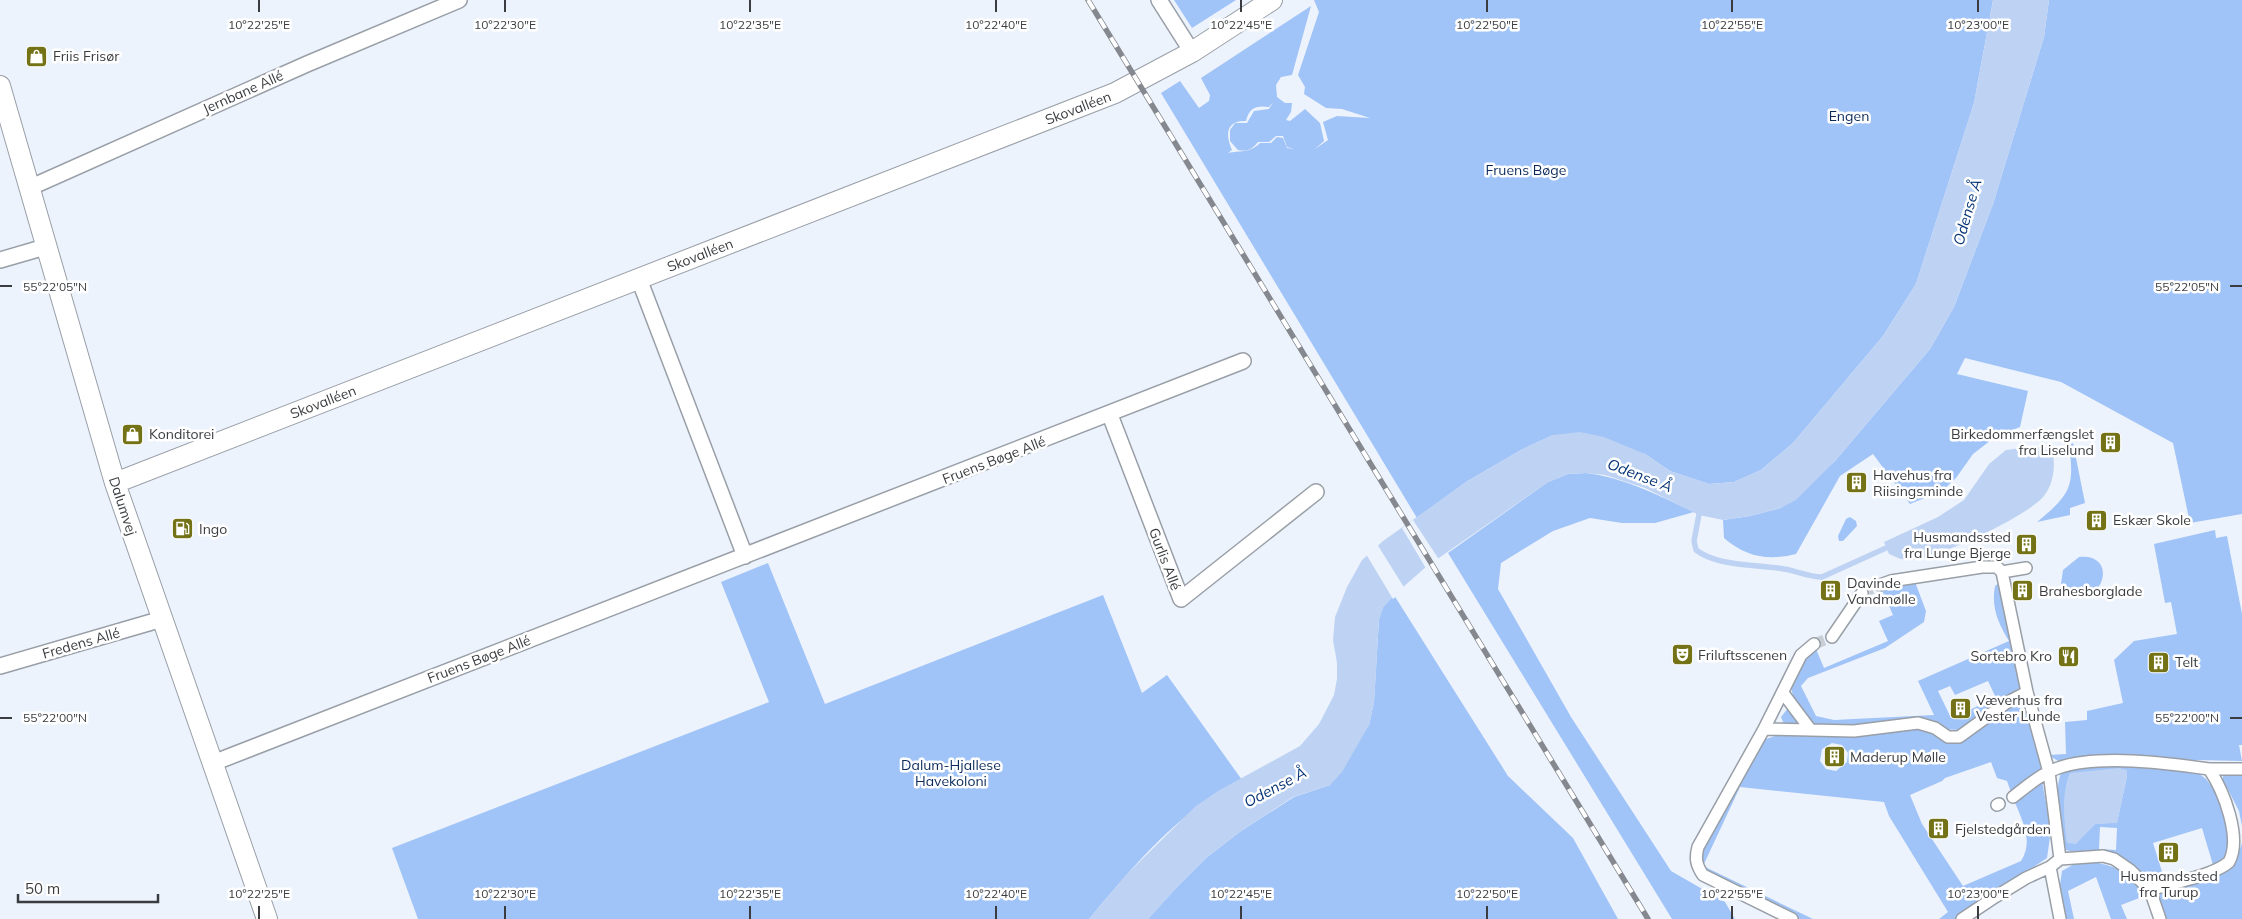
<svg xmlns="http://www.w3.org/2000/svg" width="2242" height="919" viewBox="0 0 2242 919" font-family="Mulish,sans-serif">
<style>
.green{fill:#a0c3f8;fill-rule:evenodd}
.water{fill:#bed3f3}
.pier{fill:#edf3fc}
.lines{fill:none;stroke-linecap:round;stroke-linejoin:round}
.stream{stroke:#bed3f3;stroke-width:5.5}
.pedestrian-tunnel{stroke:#c9ced6;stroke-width:11;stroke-dasharray:11 5.5;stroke-linecap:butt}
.pedestrian-casing{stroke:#999fa7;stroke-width:14}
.minor-casing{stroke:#999fa7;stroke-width:18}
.tertiary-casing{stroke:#999fa7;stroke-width:22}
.pedestrian{stroke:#fff;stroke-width:11}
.minor{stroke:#fff;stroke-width:15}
.tertiary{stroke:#fff;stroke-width:20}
.rail-casing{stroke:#85898f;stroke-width:5.5}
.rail{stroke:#fff;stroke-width:4;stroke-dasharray:11;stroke-linecap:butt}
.ticks{fill:none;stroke:#3a3c3f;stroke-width:2}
.labels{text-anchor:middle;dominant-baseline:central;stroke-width:5;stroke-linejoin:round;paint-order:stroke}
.poi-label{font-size:14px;fill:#3a3c3f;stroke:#fff;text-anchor:start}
.street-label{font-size:14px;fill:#3a3c3f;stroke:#fff}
.park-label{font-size:14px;fill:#0b2a5a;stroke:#fff}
.water-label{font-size:15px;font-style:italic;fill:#073577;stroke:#fff}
.ticks-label{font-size:12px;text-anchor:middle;fill:#3a3c3f;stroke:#fff;stroke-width:5;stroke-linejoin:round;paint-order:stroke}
</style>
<rect width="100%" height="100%" fill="#edf3fc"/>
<path class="green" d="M1174,0H1236L1192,28Z
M1314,0H1993L1974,103L1916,284L1883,336L1793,443L1761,470L1734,482L1709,484L1670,471L1645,454L1553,435L1521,450L1466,482L1417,518L1161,93L1180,81L1199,108L1209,101L1210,95L1201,78L1311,6L1292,75L1281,77L1276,85L1277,97L1285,103H1292L1291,112L1286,120L1290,121L1305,109L1320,123L1324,141L1315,149L1328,140L1323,122L1337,116L1370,118L1342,109L1326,108L1304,94L1305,87L1298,75L1319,12ZM1273,102L1269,109L1254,111L1247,123H1235L1230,130V141L1238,150C1248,152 1252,149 1258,142H1269L1276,136H1283L1287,147L1294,149L1287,148L1283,138L1277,137L1271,143H1260C1249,154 1240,150 1228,153L1232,150C1225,135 1226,120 1246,121C1249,108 1256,105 1269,107Z
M2049,0H2242V514L2190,523L2173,443L2061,382L1965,358L1957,374L2028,391L2020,427L1995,437L1973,454L1956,478L1942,491L1910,504L1873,454L1840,476L1796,554C1768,561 1746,557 1724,538L1723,520L1750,516L1781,508L1835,461L1930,349L1954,307L1993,204L2044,37Z
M2073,443L2085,503L2070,508V515L2037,522C2070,495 2075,487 2069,445Z
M1586,473C1625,478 1658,495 1694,512L1655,523H1622L1590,518L1553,531L1501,563L1498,589L1571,717L1671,871L1725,902L1735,919H1672L1448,553L1548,482L1568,474Z
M1850,517L1856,521L1857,526L1843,541H1839L1838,536L1846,519Z
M2215,530L2216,538L2227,536L2242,614V745H2239L2242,761L2148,759L2060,762L2048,755L2066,754L2065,722L2087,720V711L2123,703L2114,660L2134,641L2177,634L2171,602L2165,603L2154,544Z
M2079,557C2121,553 2102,611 2066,594L2061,584L2063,570Z
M768,563L825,704L1103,595L1142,693L1167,675L1242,780C1179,810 1133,867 1089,919H418L392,848L769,702L721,582Z
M1915,582L1926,611L1924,622L1885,648L1808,678L1801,686L1816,716L1834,720L1934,715L1918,681L2009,641C1998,623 1991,607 1995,586L1999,583L2022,681L2019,688L1961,730L1870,726H1813L1794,699L1791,688L1802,659L1816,649L1824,668L1888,641L1879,621L1893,615L1881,588ZM1988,681L1996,698L1951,718L1938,691L1950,686L1955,695Z
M1394,595L1508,776L1573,838L1618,919H1148L1176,888L1206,858L1241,831L1294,797L1330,785L1369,725L1374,702L1379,619L1383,607Z
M2015,706L2026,711L2039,751L2041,771L2012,795L2007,781L1997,778L1991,762L1945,778L1942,781L1910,795L1922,824L1963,886L2021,861C2034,840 2022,821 2014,800L2042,781L2051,830L2047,858L1956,919H1939L1948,912L1889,816L1884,802L1740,787L1703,866L1813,919H1800L1709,874C1701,867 1700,861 1702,850L1760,744L1766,739L1778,735L1902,727L1931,730L1945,741L2009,707ZM1832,743L1842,745L1848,753L1847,762L1836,771L1826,769L1820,761L1822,749Z
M1788,708L1802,726L1784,724L1781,717Z
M2125,765L2197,772L2206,779L2230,810L2228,858L2213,865L2202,828L2153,843L2164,878L2176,875L2177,878L2153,883L2136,869L2066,850C2058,833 2054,790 2061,773L2078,767ZM2127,776L2117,822L2095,824L2081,838ZM2100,827L2117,828L2116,850L2099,849Z
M2223,773L2242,776V826L2239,811L2223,780Z
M2242,843V919H2165L2159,898L2161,891L2230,864L2237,858Z
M2090,862C2112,864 2136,873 2142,897L2121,905L2127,919H2111L2096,877L2068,891L2074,919H2065L2060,885L2062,871L2076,863Z"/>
<path class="water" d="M1993,0H2049L2044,37L1993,204L1954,307L1930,349L1835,461L1796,500L1781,508L1750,516L1723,520L1699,515L1645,488L1605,475L1586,473L1568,474L1548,482L1426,567L1394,595L1383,607L1379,619L1374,703L1369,725L1342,772L1330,785L1293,797L1241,831L1206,858L1176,888L1148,919H1089L1126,875L1196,806L1218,791L1300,746L1319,724L1334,695L1337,679V663L1333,640L1335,617L1347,587L1362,560L1383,541L1466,482L1521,450L1553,435L1580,432L1604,437L1645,454L1670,471L1710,484L1734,482L1761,470L1793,443L1883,336L1916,284L1974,103Z
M2035,446L2053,452C2055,467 2054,483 2044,496C2030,515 1930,563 1907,560C1901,560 1894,556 1889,554L1884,542L1938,517L1964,500L1989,464L2006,450Z
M2119,768L2127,770V776L2117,823L2095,824L2076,844L2067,843C2064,822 2061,793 2070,773Z"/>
<path class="pier" d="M1413,520L1440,561L1427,570L1402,528Z
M1377,544L1405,589L1393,599L1366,554Z"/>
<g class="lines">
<path class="stream" d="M1700,509L1694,541L1696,550C1718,567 1757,564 1784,569C1797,571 1808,577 1822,577L1886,548"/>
<path class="pedestrian-tunnel" d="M1862,593L1880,585
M1814,644L1832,637"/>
<defs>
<path id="pedestrian" d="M2002,572L2026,568
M1880,585L1891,581L1982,567H1997L2002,572L2027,692L2049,772L2060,859
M1832,637L1862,593
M1783,693L1810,729
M1764,729L1854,731L1918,723L1935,728L1948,737H1959L2006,703L2027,692
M2209,769H2242
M1997,805L1999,804
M2050,867L2060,919
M2150,890L2160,919
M1792,919L1703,875C1696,865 1695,858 1698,847L1764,729L1801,655L1814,644
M1962,919L1995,897L2026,878L2050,867L2060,859L2103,856L2114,859L2130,870L2150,890C2171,883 2213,876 2229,862C2242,838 2224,791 2209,769C2167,763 2098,754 2058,768C2041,774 2027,786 2013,797"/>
<path id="minor" d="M1159,0L1192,52
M29,188L307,64L459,0
M0,260L45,247
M639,279L745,556
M1110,415L1181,599L1316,492
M0,666L162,619
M213,763L1243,361"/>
<path id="tertiary" d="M0,86L115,483L267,919
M115,483L1115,93L1192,52L1272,0"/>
</defs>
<use href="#pedestrian" class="pedestrian-casing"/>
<use href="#minor" class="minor-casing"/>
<use href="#tertiary" class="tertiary-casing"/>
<use href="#pedestrian" class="pedestrian"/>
<use href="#minor" class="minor"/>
<use href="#tertiary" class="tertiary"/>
<defs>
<path id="rail" d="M1088,0L1648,919"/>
</defs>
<use href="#rail" class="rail-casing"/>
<use href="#rail" class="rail"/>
</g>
<path class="ticks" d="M259,0V12M505,0V12M750,0V12M996,0V12M1241,0V12M1487,0V12M1732,0V12M1978,0V12M0,286H12M2230,286H2242M0,718H12M2230,718H2242M259,906V919M505,906V919M750,906V919M996,906V919M1241,906V919M1487,906V919M1732,906V919M1978,906V919"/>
<defs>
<symbol id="shop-square" viewBox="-11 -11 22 22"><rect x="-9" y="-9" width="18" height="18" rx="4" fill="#737217" stroke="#fff"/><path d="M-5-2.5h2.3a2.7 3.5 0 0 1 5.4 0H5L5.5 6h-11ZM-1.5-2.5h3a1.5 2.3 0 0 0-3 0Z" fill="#fff"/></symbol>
<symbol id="building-square" viewBox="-11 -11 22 22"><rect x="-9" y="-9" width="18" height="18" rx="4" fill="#737217" stroke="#fff"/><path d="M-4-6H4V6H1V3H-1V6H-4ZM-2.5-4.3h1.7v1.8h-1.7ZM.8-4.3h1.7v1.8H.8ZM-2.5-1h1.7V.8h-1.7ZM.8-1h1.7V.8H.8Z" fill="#fff"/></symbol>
<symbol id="fuel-square" viewBox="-11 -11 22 22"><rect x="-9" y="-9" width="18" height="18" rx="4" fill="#737217" stroke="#fff"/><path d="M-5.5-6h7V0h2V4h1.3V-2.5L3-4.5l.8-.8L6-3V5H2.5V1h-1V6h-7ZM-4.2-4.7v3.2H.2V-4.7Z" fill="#fff"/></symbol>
<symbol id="theatre-square" viewBox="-11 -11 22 22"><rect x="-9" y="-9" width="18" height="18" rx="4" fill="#737217" stroke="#fff"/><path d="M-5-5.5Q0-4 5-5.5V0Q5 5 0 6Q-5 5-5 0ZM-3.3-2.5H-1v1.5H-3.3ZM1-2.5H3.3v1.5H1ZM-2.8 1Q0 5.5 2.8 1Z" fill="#fff"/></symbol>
<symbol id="restaurant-square" viewBox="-11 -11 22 22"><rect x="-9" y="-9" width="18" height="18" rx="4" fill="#737217" stroke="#fff"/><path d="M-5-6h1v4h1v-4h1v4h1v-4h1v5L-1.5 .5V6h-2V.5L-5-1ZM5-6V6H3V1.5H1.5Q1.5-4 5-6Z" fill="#fff"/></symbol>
</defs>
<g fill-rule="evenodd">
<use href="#shop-square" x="24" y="44" width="25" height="25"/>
<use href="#shop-square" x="120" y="422" width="25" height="25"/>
<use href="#building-square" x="2098" y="430" width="25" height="25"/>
<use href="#building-square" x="1844" y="470" width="25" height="25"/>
<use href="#building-square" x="2084" y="508" width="25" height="25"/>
<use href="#fuel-square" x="170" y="516" width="25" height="25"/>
<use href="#building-square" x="2014" y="532" width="25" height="25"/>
<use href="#building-square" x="1818" y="578" width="25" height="25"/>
<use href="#building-square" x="2010" y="578" width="25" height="25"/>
<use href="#theatre-square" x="1670" y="642" width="25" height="25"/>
<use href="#restaurant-square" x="2056" y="644" width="25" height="25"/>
<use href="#building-square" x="2146" y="650" width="25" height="25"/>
<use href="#building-square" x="1948" y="696" width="25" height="25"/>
<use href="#building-square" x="1822" y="744" width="25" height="25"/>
<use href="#building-square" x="1926" y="816" width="25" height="25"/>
<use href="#building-square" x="2156" y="840" width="25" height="25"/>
</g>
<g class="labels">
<g class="poi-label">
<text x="53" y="56">Friis Frisør</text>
<text x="149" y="434">Konditorei</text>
<text x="2094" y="434" text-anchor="end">Birkedommerfængslet<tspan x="2094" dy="16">fra Liselund</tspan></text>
<text x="1873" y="475">Havehus fra<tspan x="1873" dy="16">Riisingsminde</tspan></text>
<text x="2113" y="520">Eskær Skole</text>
<text x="199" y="529">Ingo</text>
<text x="2011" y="537" text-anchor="end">Husmandssted<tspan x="2011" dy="16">fra Lunge Bjerge</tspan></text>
<text x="1847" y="583">Davinde<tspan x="1847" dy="16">Vandmølle</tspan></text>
<text x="2039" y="591">Brahesborglade</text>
<text x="1698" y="655">Friluftsscenen</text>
<text x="2052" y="656" text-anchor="end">Sortebro Kro</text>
<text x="2175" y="662">Telt</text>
<text x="1976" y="700">Væverhus fra<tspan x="1976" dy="16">Vester Lunde</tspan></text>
<text x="1850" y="757">Maderup Mølle</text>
<text x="1955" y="829">Fjelstedgården</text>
<text x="2169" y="876" text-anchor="middle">Husmandssted<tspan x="2169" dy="16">fra Turup</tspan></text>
</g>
<g class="street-label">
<text transform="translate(243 92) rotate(-24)">Jernbane Allé</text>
<text transform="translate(1078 108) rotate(-21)">Skovalléen</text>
<text transform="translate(700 255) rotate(-21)">Skovalléen</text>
<text transform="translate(323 402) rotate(-21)">Skovalléen</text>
<text transform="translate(994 460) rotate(-21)">Fruens Bøge Allé</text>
<text transform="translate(123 506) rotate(72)">Dalumvej</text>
<text transform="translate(1165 559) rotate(69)">Gurlis Allé</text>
<text transform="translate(81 643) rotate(-16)">Fredens Allé</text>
<text transform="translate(479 659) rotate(-21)">Fruens Bøge Allé</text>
</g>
<g class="park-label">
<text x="1849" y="116">Engen</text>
<text x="1526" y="170">Fruens Bøge</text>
<text x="951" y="765">Dalum-Hjallese<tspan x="951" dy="16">Havekoloni</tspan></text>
</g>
<g class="water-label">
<text transform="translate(1967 212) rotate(-74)">Odense Å</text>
<text transform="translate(1640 475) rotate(21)">Odense Å</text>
<text transform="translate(1275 787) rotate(-28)">Odense Å</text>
</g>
</g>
<g class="ticks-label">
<text x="259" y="29">10°22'25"E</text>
<text x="505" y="29">10°22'30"E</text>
<text x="750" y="29">10°22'35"E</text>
<text x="996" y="29">10°22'40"E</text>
<text x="1241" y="29">10°22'45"E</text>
<text x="1487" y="29">10°22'50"E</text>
<text x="1732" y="29">10°22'55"E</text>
<text x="1978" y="29">10°23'00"E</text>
<text x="55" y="291">55°22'05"N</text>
<text x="2187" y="291">55°22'05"N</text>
<text x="55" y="722">55°22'00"N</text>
<text x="2187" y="722">55°22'00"N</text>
<text x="259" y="898">10°22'25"E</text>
<text x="505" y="898">10°22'30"E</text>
<text x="750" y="898">10°22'35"E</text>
<text x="996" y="898">10°22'40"E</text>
<text x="1241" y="898">10°22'45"E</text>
<text x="1487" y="898">10°22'50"E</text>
<text x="1732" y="898">10°22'55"E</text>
<text x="1978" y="898">10°23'00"E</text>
</g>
<path d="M18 894v8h140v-8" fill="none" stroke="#3a3c3f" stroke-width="2.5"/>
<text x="25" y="894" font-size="15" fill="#3a3c3f" stroke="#ffffff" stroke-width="4" paint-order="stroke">50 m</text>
</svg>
